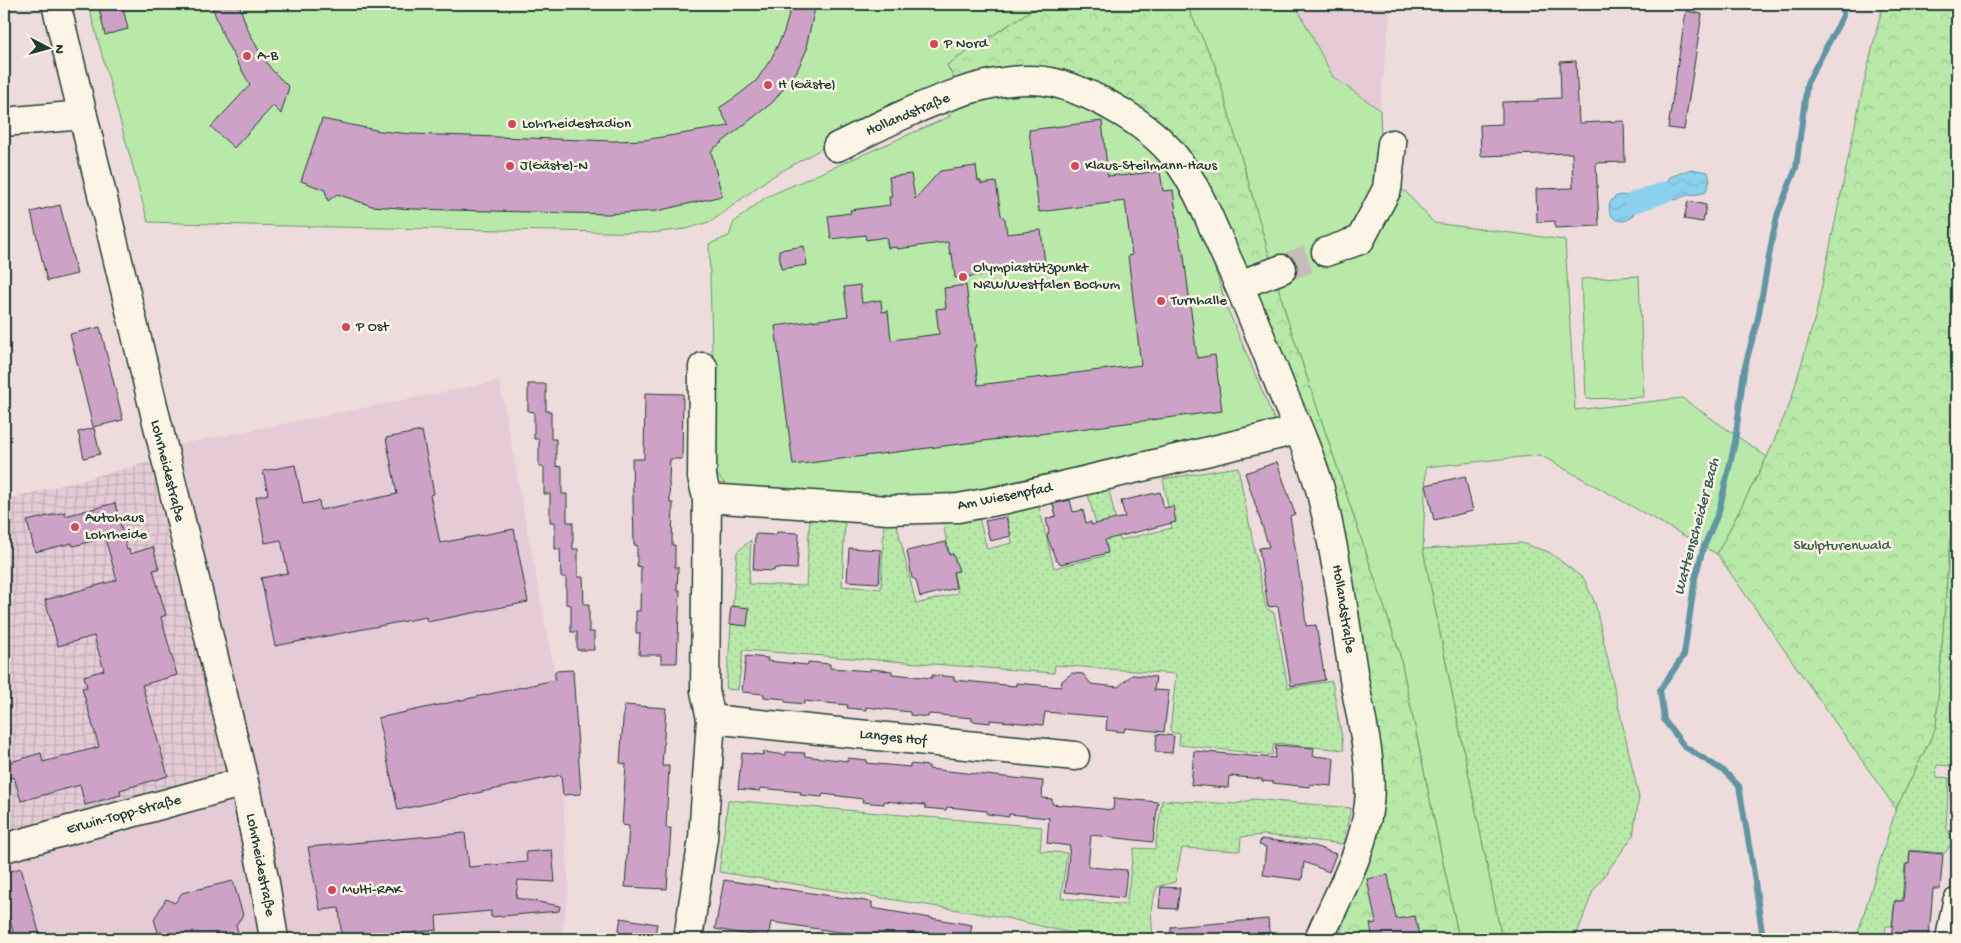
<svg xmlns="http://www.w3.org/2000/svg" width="1961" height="943" viewBox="0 0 1961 943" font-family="'Gochi Hand',sans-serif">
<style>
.built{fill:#e4cbd5}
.industrial{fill:url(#industrial-grid)}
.green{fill:#b8e9a9;stroke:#6c936e}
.forest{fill:url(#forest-crowns);stroke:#6c936e}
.garden{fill:url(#garden-dots);stroke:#6c936e}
.water{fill:url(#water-waves);stroke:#6096a3}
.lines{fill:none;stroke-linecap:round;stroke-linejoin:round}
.stream{stroke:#6096a3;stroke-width:6}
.canal{stroke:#8bd1ed;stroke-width:21}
.building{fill:#cda2c6;stroke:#1f3d34}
.minor-tunnel{stroke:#c5bcba;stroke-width:28;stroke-dasharray:28 14;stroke-linecap:butt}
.minor-casing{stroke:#1f3d34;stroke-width:31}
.minor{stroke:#fcf5e5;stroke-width:28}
.poi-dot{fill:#d1495b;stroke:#fcf5e5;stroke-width:2}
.labels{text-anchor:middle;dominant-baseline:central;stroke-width:5;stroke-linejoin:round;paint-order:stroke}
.poi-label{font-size:15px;fill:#1f3d34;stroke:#fcf5e5;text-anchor:start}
.street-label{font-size:15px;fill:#1f3d34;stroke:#fcf5e5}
.park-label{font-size:15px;fill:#3e5f4b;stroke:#fcf5e5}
.water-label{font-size:16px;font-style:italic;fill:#355b59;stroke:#fcf5e5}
</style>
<defs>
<pattern id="industrial-grid" width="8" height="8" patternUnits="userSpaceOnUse" patternTransform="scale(1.25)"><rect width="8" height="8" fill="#e4cbd5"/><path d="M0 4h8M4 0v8" fill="none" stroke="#c3afb7"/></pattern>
<pattern id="forest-crowns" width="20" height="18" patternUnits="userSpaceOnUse" patternTransform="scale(1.25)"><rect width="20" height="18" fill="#b8e9a9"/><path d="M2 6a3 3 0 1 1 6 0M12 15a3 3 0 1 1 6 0" fill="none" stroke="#9ec992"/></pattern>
<pattern id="garden-dots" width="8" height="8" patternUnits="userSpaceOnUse" patternTransform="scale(1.25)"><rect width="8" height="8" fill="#b8e9a9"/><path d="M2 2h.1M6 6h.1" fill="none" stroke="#9ec992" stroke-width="1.8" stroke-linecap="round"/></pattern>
<pattern id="water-waves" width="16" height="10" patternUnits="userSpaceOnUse" patternTransform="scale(1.25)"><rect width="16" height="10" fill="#8bd1ed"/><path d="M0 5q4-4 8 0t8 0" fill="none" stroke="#78b4cc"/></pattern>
</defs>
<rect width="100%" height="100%" fill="#eedcdc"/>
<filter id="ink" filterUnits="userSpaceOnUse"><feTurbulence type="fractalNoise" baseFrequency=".02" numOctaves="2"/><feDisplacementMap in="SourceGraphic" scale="10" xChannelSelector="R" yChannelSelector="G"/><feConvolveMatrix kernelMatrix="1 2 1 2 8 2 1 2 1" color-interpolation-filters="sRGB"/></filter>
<g filter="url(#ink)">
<path class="built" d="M1295,4H1391L1380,110L1333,77Z
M499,381L554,670L569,890L561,939H286L171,446Z
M233,794L265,939H4V858Z"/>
<path class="industrial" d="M150,462L226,772L4,837V604L14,601L4,562V500Z"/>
<path class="green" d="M88,4H1041L947,65L959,88L881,115L768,179L712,221L686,229L651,233C483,229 315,228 148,222Z
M1186,4H1295L1333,77L1380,110L1383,189L1405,191L1434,223L1565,240L1575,410L1682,398L1767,457L1717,554L1540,455L1426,467L1423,549L1502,939H1459L1399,651L1287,318L1215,65Z
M1032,86L1132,123L1191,194L1228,310L1277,426L955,494L879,496L726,486L714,470L713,380L709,244L729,236L734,222L766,197L951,116L934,106Z
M1639,276L1644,397L1586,399L1581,279Z"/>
<path class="forest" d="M1041,4H1186L1215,65L1287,318L1399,651L1459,939H1338L1367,856L1380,778L1329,466L1235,251L1201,191L1108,100L959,88L947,65Z
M1883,4H1957V481L1949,550L1936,728L1896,809L1717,554L1767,457L1790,403L1816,314L1863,87Z"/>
<path class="garden" d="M1238,467L1266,608L1274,613L1288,688L1332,681L1344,750L1274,743L1272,755L1179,745L1180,734L1170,732L1176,674L1055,665L1054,673L743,650L738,690L726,689L737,552L751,540L749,584L806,586L810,517L845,519L842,586L881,589L884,520L896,521L916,604L958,593L942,519L978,514L987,549L1012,543L1005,508L1038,503L1054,568L1104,556L1087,490L1108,485L1120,540L1172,528L1163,479Z
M1521,543L1549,552L1584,579L1595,603L1639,797L1633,836L1593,891L1575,939H1502L1423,549Z
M1949,550L1957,560V694L1952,766L1937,765L1936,777L1949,778L1946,827L1953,841L1945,853L1910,850L1909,864H1905L1902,901L1895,900L1892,926H1886L1885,939H1856L1896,809L1936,728Z
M1253,799L1351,808L1343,844L1265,835L1241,837L1240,851L1182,848L1175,882L1157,887L1151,909L1153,939H1079V935L1002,917L719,872L728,800L1042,827L1040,851L1067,853L1061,898L1126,905L1134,848L1155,849L1162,800L1236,804Z"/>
<path class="water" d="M1691,169L1708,172L1710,180L1706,192C1699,195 1696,194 1689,195C1678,196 1679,205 1666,195L1665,185L1670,177Z
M1609 208a13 13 0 1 1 26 0a13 13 0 1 1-26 0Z"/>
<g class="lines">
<path class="stream" d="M1763,939L1753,868L1739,786L1724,771L1685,747L1664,720L1660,690L1684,655L1695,578L1703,549L1719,511L1735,442L1744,370L1758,318L1773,234L1778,213L1796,168L1807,83L1843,16V4"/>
<path class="canal" d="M1635,202L1665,192"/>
</g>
<path class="building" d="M117,4H122L128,29L105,35L99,8Z
M211,4H239L247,28L258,49L271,69L289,87L281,114L273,106L234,148L211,127L250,85L225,40Z
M792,4H816L806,47H808L797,71L773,102L711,151L722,196L657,211L607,214L413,209L372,206L337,194L328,201L325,190L301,181L322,119L381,131L411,134L614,141L644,140L729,126L719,108L737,96L756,81L771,59L784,32Z
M1686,11L1702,14L1684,130L1668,128Z
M1576,61L1579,123L1624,121L1625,162L1596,163L1599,226L1555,228V221L1537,222L1536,189L1573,188L1572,153L1481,156L1480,125L1502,124V102L1538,101V99L1561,98L1560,62Z
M1102,121L1108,176L1118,175L1119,176L1160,171L1163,191L1173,190L1181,249H1183L1197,358L1215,355L1222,411L793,465L775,326L848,316L844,287L860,285L862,303L881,300L882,312L888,311L891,340L939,334L936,309L946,308L944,288L966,285L971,325L973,324L976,347L974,348L978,385L1141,365L1128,256L1132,255L1125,201L1039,212L1029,130Z
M976,166L978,181H981V184L996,182L1001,215L1005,219L1007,234L1041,230L1045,264L1030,265V270L955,278L952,254H950L948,242L897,249V247L888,248L886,237L866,240L865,235L831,239L828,216L851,213L850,210L890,205L889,197H892L889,177L911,174L915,199L940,171Z
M1688,201L1706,205L1703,222L1684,219Z
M60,205L77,274L47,281L31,212Z
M804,246L807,265L781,269L779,250Z
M100,327L123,420L93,427L70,334Z
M528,384H546V411H551V439H556V466L562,467V494H567V522H573V549H578V577H583L584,604H589V632H594V650H577V632H571V605L566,604V577H561L560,549H555V522H550V494H544V467H539V439H534V412L528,411Z
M645,393L683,394L682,459H670L669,481L670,503H673L672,545H675V567H678L677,590H680L677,663H661V655H639L640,633H636V611H640L641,567L637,566V545H634L632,459H644Z
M94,428L100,454L84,458L78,432Z
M422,431L434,494L430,495L440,543L514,529L528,602L427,622L426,617L275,646L261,578L288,573L281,540L265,543L256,497L268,494L263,471L295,465L303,504L319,501L320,510L397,494L386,438Z
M1277,462L1295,514L1290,516L1303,598L1306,626L1316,625L1325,680L1291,686L1278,606L1268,607L1261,562L1259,548L1269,547L1245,473Z
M1465,476L1473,511L1434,520L1426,485Z
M1160,492L1164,508L1173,506L1176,522L1105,540L1108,553L1061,564L1056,560L1047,536L1049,532L1046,519L1056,516L1053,504L1070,500L1073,512L1083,510L1086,523L1091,522V525L1125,517L1121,501Z
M115,503L127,550L129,549L130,554L153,547L159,569L153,570L166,615L161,617L177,675L142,685L168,776L120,790L121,795L85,805L80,785L21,801L14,777L4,780V764L41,753L43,762L99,747L82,688L87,687L84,676L104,670L94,636L58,646L45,600L117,580L105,538L73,546L72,543L35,552L27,521L65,512V516Z
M1006,517L1011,536L990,541L985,521Z
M777,532L799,533L797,569L775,568L774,571L753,570L755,534L776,535Z
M946,542L949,555L953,554L959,571L953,572L956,588L920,597L916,580L912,578L907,551Z
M849,548L881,550L879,583L847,581Z
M731,606L749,608L747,626L729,624Z
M746,656L768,658L767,661L808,665V662L830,664V668L870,671V669L892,671V674L932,678V675L954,677V680L1016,686V683L1061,687L1062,681L1072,673L1083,674L1091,684L1118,687L1132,675L1156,677L1154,690L1169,691L1164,732L1125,728L1124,732L1106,730L1107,717L1045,712L1043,725L990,720V723L972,721V718L929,714L928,717L910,715V712L866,707V710L847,708L848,705L804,701V704L785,702V699L764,697V694L742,692Z
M573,670L581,794L563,795L561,775L398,810L378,718L555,680V671Z
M624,705L666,708L662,766H669L666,828H671L667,889L625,887L629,826L622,825L626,764L620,763Z
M1157,734L1174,736L1172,753L1155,752Z
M1276,745L1314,748L1313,756L1334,758L1332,786L1310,784V787L1272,783L1273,782L1262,781V779L1229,776L1228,788L1191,785L1194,751L1275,758Z
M764,752L786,755V752L805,753L804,756L848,761V758L867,760L866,763L910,767V764L920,765L929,766V769L1043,781L1042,798L1052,799V804L1113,810L1114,798L1158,802L1153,842L1091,835L1088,867L1127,870L1124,898L1065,892L1070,846L1047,843L1049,818L1009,814V817L987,814V811L947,807L946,810L925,808V805L884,801V804L862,802L863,799L823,794L822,797L800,795L801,792L760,788V791L738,789L742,753L763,755Z
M465,833L469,867L527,862L526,852L552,850L555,882L518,880L516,898L560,906L559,911L491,917V911L436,916L437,930L360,938V939H342L339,908L320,910L308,847Z
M1261,839L1314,846L1336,854L1329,872L1304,862L1302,880L1263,875L1266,847L1259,845Z
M1910,851L1943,854L1940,889H1933L1929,936H1927V939H1891L1895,901H1903L1906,864H1909Z
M21,868L41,939H15L4,897V873Z
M1388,875L1396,919L1415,916L1420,939H1373L1370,924L1376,923L1367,879Z
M724,880L872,902V908L972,925L969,939H887L771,922L768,938L715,929Z
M233,881L243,915L236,925L240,939H160L154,919L166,899L175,903L182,893Z
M1161,887L1180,888L1177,909L1159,908Z
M621,918L657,924L654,939H617Z
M1268,919L1270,939H1171V927Z"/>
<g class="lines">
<path class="minor-tunnel" d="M1282,269L1326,252"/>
<defs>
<path id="minor" d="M56,4L244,782L265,883L274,939
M4,122L83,115
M837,147C896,118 992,65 1059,84C1098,95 1150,125 1175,157C1199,188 1213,229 1230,265C1249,307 1266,350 1283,393C1296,424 1311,456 1320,489C1336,551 1344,615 1354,679C1361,719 1373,763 1369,804C1363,855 1338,893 1319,939
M1326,252L1360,240L1387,189L1392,144
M1239,285L1282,269
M707,498L888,510L958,508L1007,499L1298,430
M711,719L1075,756
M4,848L244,782
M688,939L703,838L711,719L705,691L707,498L702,477L703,367
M1950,939L1957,902"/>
</defs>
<use href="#minor" class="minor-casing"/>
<use href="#minor" class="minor"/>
</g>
</g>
<g class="poi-dot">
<circle cx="934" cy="44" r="5"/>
<circle cx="247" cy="56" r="5"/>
<circle cx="768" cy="85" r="5"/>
<circle cx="512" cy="124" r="5"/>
<circle cx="510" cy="166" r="5"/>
<circle cx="1075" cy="166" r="5"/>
<circle cx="963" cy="277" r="5"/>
<circle cx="1161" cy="301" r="5"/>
<circle cx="346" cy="327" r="5"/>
<circle cx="75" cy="527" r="5"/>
<circle cx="332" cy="890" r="5"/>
</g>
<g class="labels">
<g class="poi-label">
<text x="944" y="44">P Nord</text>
<text x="257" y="56">A-B</text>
<text x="778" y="85">H (Gäste)</text>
<text x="522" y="124">Lohrheidestadion</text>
<text x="520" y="166">J(Gäste)-N</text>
<text x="1085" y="166">Klaus-Steilmann-Haus</text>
<text x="973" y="268">Olympiastützpunkt<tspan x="973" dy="17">NRW/Westfalen Bochum</tspan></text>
<text x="1171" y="301">Turnhalle</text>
<text x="356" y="327">P Ost</text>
<text x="85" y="518">Autohaus<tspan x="85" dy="17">Lohrheide</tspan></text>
<text x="342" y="890">Multi-RAK</text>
</g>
<g class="street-label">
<text transform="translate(908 115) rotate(-23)">Hollandstraße</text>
<text transform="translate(167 471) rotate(76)">Lohrheidestraße</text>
<text transform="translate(1005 497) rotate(-11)">Am Wiesenpfad</text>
<text transform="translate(1343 609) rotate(81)">Hollandstraße</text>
<text transform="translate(893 738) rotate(6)">Langes Hof</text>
<text transform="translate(124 815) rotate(-15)">Erwin-Topp-Straße</text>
<text transform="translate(260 865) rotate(79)">Lohrheidestraße</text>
</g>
<g class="park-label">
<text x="1842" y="546">Skulpturenwald</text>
</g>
<g class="water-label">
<text transform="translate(1698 527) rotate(-75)">Wattenscheider Bach</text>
</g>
</g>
<rect width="1961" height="943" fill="none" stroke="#fcf5e5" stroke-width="20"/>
<rect x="10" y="10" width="1941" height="923" fill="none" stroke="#1f3d34" stroke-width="2" filter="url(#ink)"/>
<g transform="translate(48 48) rotate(96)" stroke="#fcf5e5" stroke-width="4" paint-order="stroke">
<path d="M0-4L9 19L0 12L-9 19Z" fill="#1f3d34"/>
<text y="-8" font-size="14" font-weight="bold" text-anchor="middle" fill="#1f3d34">N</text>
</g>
</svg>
